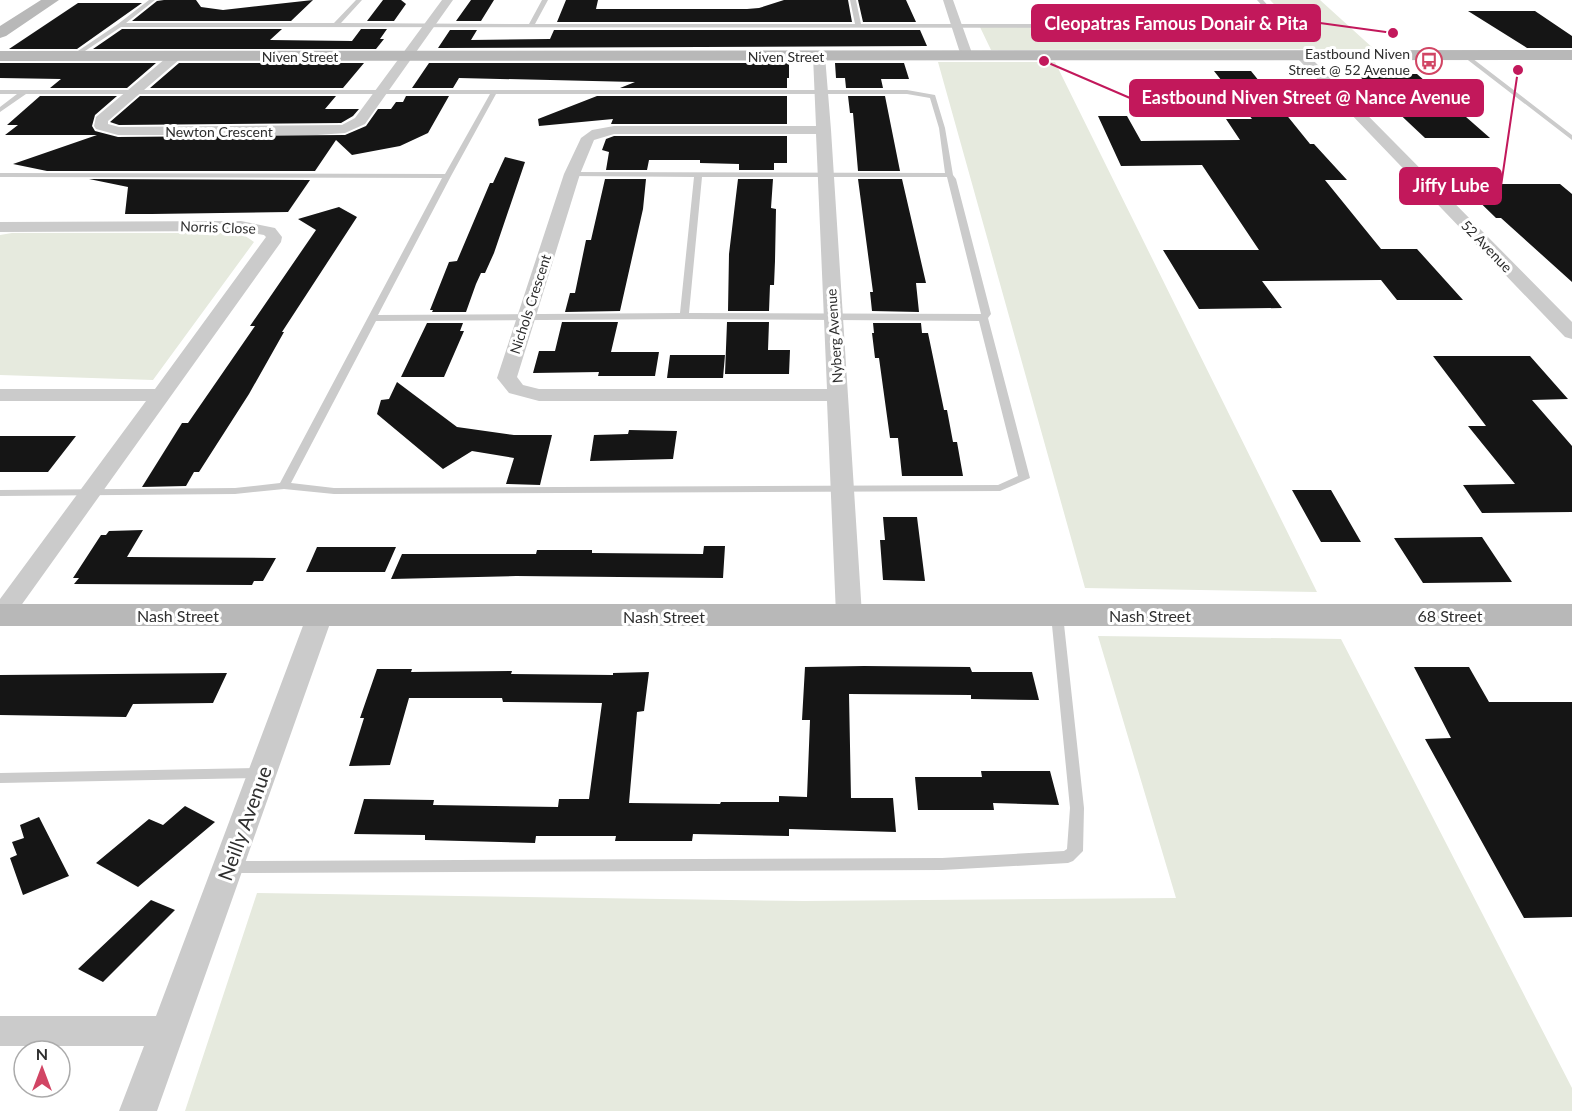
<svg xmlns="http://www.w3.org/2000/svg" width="1572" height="1111" viewBox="0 0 1572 1111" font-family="Lato,sans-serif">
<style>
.green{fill:#e6eade}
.building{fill:#151515}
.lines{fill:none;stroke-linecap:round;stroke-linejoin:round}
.lane{fill:#cbcbcb;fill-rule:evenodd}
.street{fill:#cbcbcb;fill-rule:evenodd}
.secondary{fill:#b8b8b8;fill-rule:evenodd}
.labels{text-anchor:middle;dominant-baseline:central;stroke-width:6;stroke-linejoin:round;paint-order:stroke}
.far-poi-label{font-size:14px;fill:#2e2e2e;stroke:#fff;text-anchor:end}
.far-street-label{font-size:14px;fill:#2e2e2e;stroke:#fff}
.street-label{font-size:16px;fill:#2e2e2e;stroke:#fff}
.near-street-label{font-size:20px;fill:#2e2e2e;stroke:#fff}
.leader{fill:none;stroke:#c2185b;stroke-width:2}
.callout-dot{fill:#c2185b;stroke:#fff;stroke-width:2}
.callout{fill:#c2185b;stroke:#c2185b;stroke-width:2}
.callout-label{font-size:18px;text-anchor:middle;font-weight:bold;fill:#fff}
</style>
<rect width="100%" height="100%" fill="#fff"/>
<path class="green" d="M1270,0H1320L1374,49L991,50L980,27H1296Z
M938,62H1055L1317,592L1085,588Z
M12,233H241L254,242L153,380L0,375V235Z
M1098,636L1341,639L1572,1088V1111H185L257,893L804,901L1176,898Z"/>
<path class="building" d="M164,0H196L201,7L223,10L313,0L291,21H132L157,1Z
M383,0H401L406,4L394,21H367Z
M471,0H494L481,21H456Z
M566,0H598L596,9H747L759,8L784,0H848L852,22H557Z
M858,0H906L916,22H863Z
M78,3H142L77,49H9Z
M1468,11H1535L1572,36V48H1527Z
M122,29H282L270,40L352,41L361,29H387L380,39H384L376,49H93Z
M450,30H477L471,40L550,39L554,30H920L927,46L438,48Z
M0,63H156L127,88H50L61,79L0,78Z
M179,63H364L343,88H150Z
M429,63H789V78H787V88H620L635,82L459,78L453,88H412Z
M835,63H904L909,79H881L883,88H846L845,78H836Z
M1214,71H1251L1310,144H1314L1347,180H1325L1381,249H1417L1463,300H1397L1381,280L1262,281L1282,308L1199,309L1163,250H1259L1202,165L1121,166L1098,116H1127L1141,141L1240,140L1226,119H1252Z
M1357,74H1417L1490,138H1425Z
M40,96H117L95,115L92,126L95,131L118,137L345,135L366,126L378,109H391L396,102H403L406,96H449L428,133L400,146L352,155L336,140L315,171H47L13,164L97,135H5L18,125H7Z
M140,96H336L325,109H359L353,116L341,123L119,125L110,122Z
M597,96H787V124H611L613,119L539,126L538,119Z
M848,96H885L900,171H858L853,113H850Z
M614,136H787V163H774V170H739V164L700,163V160H649L647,170H606L609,152L602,150L606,139Z
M505,157L525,162L494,253L485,273H481L476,284L466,312H432L433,310H430L449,262L457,261L490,183H493Z
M89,179L310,180L288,212L152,214H125L128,187Z
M605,179H646L643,209L620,311L565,312L570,293H575L586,240H591Z
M738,179H773L771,208L776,209L775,261L774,285H770L769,311H728L729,254Z
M858,179H902L926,283H916L919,312L872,311L870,292H873Z
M1461,184H1560L1572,194V282L1501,218H1496Z
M339,207L357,217L282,332H284L249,394L199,472H194L186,486L142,487L182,423H188L255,326H250L316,230L298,219Z
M562,322H618L611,352H659L655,376H598L599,372L533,373L539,351H555Z
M727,322H769L768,350H790L789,374H725Z
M427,323H463L460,331H464L444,377H401Z
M873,323H921L922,333H928L944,410H947L953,442H957L963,476H902L898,438H890L879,358H875L872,333H874Z
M670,355H725L723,378H667Z
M1433,356H1530L1568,399L1532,400L1572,446V512L1482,513L1463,485L1515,484L1468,426H1486Z
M397,382L457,427L514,435H552L540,485L506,484L514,458L472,451L443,469L377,414L381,400L389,399Z
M629,430L677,431L673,459L590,461L594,435L628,434Z
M0,436H76L48,472H0Z
M1292,490H1331L1361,542H1321Z
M883,517H917L925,581L883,580L880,540H885Z
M143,530L127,557L276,558L263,581H254L252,585L74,584L79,578H73L101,535H106L109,531Z
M1482,537L1512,582L1423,583L1394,538Z
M704,546H725L723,578L516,576L391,579L402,554H536L537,550H592V553L703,554Z
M317,547H396L385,572H306Z
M864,666L970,667L972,672H1032L1039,700L971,699V695L849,694L851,798H893L896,832L789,829V836L693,834L692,841H615L616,836H536L535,843L425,840V835L354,834L364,799L434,800L433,805L558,807L559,799H589L602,703L503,702L502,698H409L390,765L349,766L364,718H360L377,669H412L411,672L512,671L511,674L613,675V673L649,672L644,711L637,712L629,803L720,804L721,802H779V796L807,797L810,720H802L805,667Z
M1414,667H1469L1489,702H1572V917L1524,918L1425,739L1451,738Z
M227,673L213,703L133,704L126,717L0,715V675Z
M981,771H1050L1059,805L993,803L994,810H918L915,777H982Z
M185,806L215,822L138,887L96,863L149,819L163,825Z
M39,817L69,876L23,895L10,858L17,855L12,842L24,838L20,825Z
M151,900L175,910L103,982L78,969Z"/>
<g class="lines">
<path class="lane" d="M149,0H155L126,23H334L356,0H362L341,23L529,24L542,0H548L535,24H855L850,0H856L861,24H1266L1275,20L1257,0H1263L1282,21L1267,28L121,27L76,57H72V55L118,24Z
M1464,55H1468L1572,135V140L1464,57Z
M0,90H907L935,95L945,128L953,175L956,179L991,314L988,318L1030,478L1000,491L334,494L284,489L235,494L0,496V490L235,488L280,483L442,178L0,177V173L445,174L490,94H26L0,112V107L17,94H0ZM496,94H907L930,98L939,128L945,173L569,172V176H572L694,177L680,313L378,315L451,176ZM702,177H947L981,314L689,313ZM684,319L979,321L1018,476L998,485L334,488L291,483L376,321Z
M1057,611L1063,615L1084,808L1083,851L1073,861L1068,863L942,870L228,873L222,871L220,867L222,863L228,861L942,858L1064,851L1067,849L1070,808L1051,615Z
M262,768L267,769L269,773L267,777L262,778L0,783V773Z"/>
<path class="street" d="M442,0H453L365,124L345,133L317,135H118L96,129L94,126L96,117L172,53H180L182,56L180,59L108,121V124L119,127L342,125L355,118Z
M943,0H953L973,56L971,59L967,60L961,56Z
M819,52L825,56L831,130L862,615L858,621L849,623L840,621L836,615L827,401H539L509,393L497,378L564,174L581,138L592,130L614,126H816L813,56ZM614,134H816L827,389H539L523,385L517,377L580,174L594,140Z
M1302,52L1306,53L1572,322V339L1565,337L1298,59L1296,56Z
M241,221L275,228L282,237L281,242L10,621L0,623V599L146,401H0V389H155L266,237L264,235L241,231L0,232V222Z
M320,607L329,609L333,615L157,1111H119L144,1046H0V1016H156L307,615L311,609Z"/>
<path class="secondary" d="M41,0H59L6,36L0,38V26Z
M1572,50V60L0,61V51Z
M0,604H1572V626H0Z"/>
</g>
<defs>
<symbol id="bus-ring" viewBox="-11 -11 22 22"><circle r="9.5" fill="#fff" stroke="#d14564" stroke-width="1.5"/><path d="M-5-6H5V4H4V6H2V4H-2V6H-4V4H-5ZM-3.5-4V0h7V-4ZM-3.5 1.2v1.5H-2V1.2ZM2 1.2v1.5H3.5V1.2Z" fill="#d14564"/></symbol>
</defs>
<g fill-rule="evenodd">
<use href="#bus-ring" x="1414" y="46" width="30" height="30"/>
</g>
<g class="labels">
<g class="far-poi-label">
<text x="1410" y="53">Eastbound Niven<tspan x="1410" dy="16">Street @ 52 Avenue</tspan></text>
</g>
<g class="far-street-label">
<text x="300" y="56">Niven Street</text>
<text x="786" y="56">Niven Street</text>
<text x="219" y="131">Newton Crescent</text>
<text transform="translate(218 227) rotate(2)">Norris Close</text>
<text transform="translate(1487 246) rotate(46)">52 Avenue</text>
<text transform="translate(530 304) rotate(-72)">Nichols Crescent</text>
<text transform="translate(834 336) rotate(-94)">Nyberg Avenue</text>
</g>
<g class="street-label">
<text x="178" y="615">Nash Street</text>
<text x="1150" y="615">Nash Street</text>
<text x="1450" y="615">68 Street</text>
<text x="664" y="616">Nash Street</text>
</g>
<g class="near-street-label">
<text transform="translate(244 823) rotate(-70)">Neilly Avenue</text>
</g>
</g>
<path class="leader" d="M1393 33L1320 23M1044 61L1130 98M1518 70L1501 186"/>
<g class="callout-dot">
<circle cx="1393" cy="33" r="6"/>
<circle cx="1044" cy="61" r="6"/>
<circle cx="1518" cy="70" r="6"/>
</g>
<g class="callout">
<rect x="1032" y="5" width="288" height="36" rx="6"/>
<rect x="1130" y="80" width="353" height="36" rx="6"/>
<rect x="1400" y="168" width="101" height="36" rx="6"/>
</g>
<g class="callout-label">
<text x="1176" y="30">Cleopatras Famous Donair &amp; Pita</text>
<text x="1306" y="104">Eastbound Niven Street @ Nance Avenue</text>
<text x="1451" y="192">Jiffy Lube</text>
</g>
<g transform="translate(42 1069)"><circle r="28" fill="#ffffff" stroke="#ababab" stroke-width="1.5"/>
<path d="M0-4.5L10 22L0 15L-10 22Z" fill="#d14564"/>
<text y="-9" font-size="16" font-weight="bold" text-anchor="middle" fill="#2e2e2e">N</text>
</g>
</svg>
